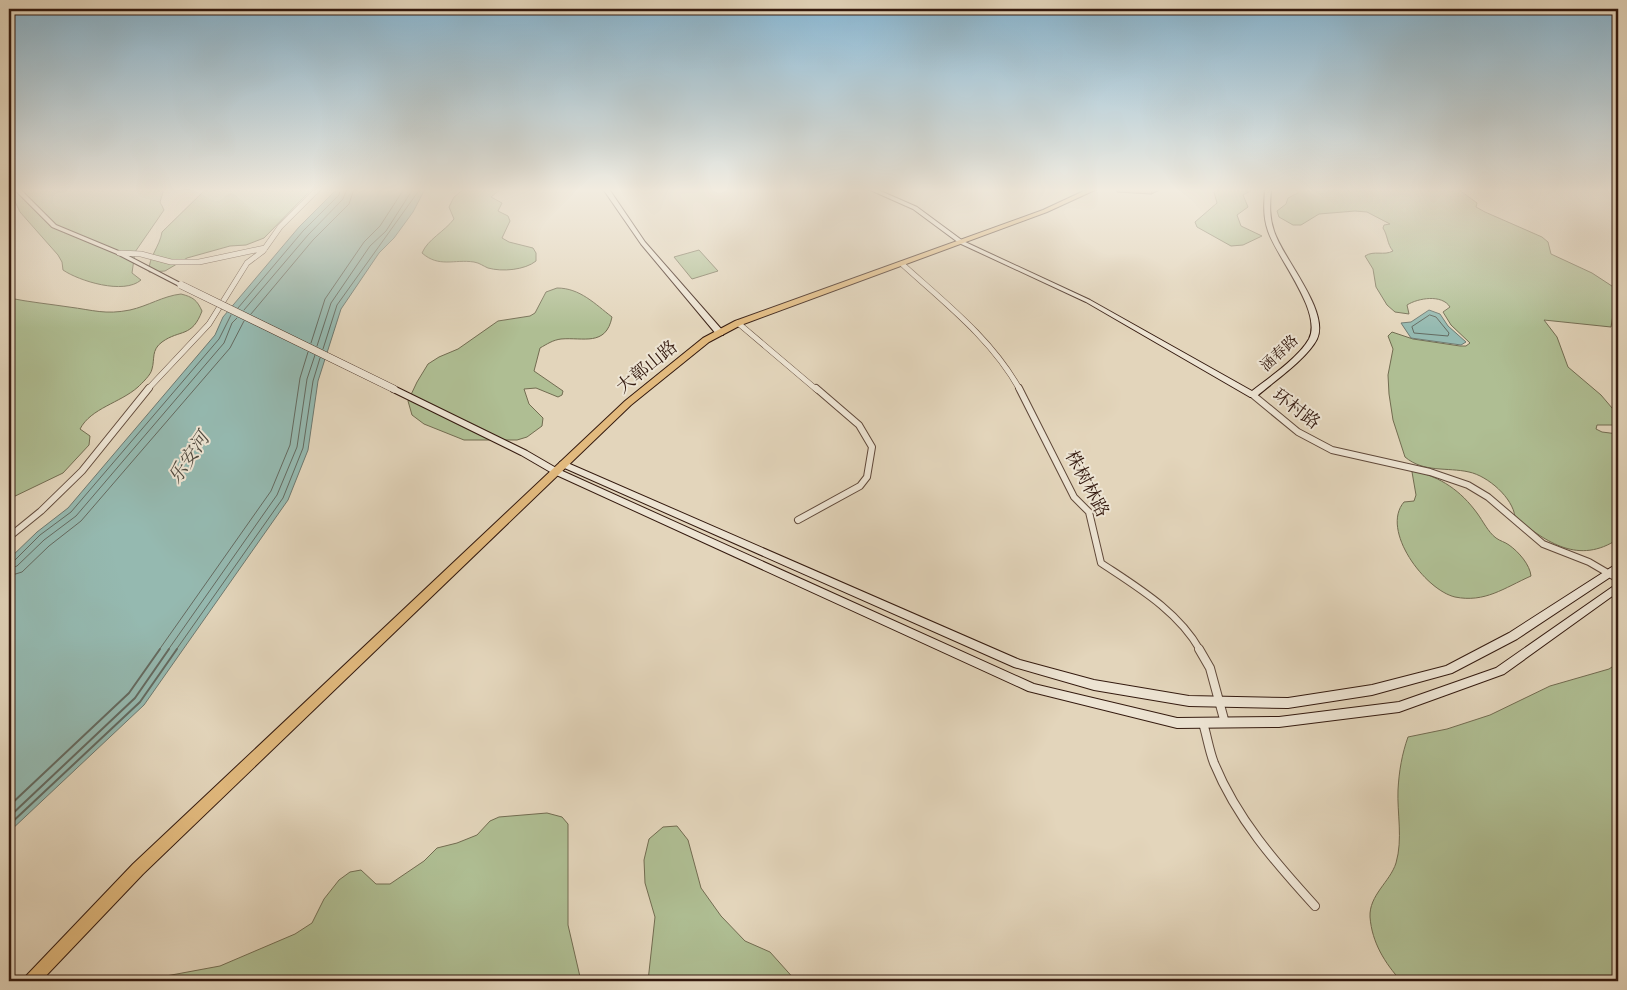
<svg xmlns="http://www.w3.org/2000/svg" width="1627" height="990" viewBox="0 0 1627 990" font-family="Cardo,'Noto Serif SC',serif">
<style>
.green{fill:#afbe93;stroke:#726c51}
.water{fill:#95b9b0;stroke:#6e7970}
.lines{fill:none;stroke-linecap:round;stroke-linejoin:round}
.shore-far1{stroke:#646a60;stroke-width:1}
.shore{stroke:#646a60;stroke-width:2}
.street-far2-casing{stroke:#60493a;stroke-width:6}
.street-far1-casing{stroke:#60493a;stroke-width:8}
.street-casing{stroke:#60493a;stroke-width:10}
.secondary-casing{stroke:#341a0f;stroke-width:2}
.primary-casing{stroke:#341a0f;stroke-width:2}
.street-far2{stroke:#ede4d3;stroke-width:5}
.street-far1{stroke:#ede4d3;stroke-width:6}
.street{stroke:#ede4d3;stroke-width:8}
.secondary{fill:#ede4d3;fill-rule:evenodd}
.primary{fill:#e2ba7e;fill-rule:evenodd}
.secondary-bridge-casing{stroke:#341a0f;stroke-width:8;stroke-linecap:butt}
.secondary-bridge{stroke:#ede4d3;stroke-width:7}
.wall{fill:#b37463;stroke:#341a0f}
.shaded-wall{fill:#925e50;stroke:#341a0f}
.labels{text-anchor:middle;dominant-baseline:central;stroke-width:4;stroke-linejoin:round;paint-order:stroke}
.far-street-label{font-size:15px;fill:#341a0f;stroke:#ede4d3}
.street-label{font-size:18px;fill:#341a0f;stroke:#ede4d3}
.water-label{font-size:19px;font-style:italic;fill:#514a3f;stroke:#ede4d3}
</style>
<rect width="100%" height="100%" fill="#e3d5bb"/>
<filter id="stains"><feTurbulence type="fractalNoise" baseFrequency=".004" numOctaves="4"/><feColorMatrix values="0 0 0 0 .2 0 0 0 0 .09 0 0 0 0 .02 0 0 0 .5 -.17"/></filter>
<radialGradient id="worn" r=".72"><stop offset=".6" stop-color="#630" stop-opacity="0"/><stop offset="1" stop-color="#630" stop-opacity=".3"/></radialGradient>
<path class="green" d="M9,189H164L160,202L164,210L135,252L132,273L141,280C124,295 79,281 63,270L62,262L58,255L20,212Z
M206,189H312L264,238L246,245L230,246L187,258L165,271L149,272C148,258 160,246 162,232Z
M464,189H501L491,197L502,203L498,211L508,216L510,221L502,238L509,242L533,248L536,253V261C525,270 502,272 488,268C483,266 480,263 474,262C454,259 439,268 422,253C428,239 444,232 454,219L449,207L454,197Z
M1254,189L1243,195L1248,207L1237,215L1241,226L1262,236L1243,245L1231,246L1197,227L1195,222L1217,203L1214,192L1217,190Z
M1291,189H1458L1477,203L1476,207L1485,212L1542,237L1548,242L1551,254L1592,273L1618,290V313L1613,315L1611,327L1544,320L1557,337L1568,367L1601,395L1618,415V425H1597L1596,429L1602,432L1618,434V539C1579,565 1547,543 1515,517C1513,498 1488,476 1469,472C1447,467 1424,473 1405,457L1393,420L1389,394L1388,375L1393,349L1388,336L1392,332L1413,339L1460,346H1466L1470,343L1451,325L1443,312L1450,307C1442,294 1418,298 1407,305L1409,314L1395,312L1387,305L1376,287L1373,269L1365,256C1374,250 1384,256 1393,251C1387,244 1388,236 1383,228L1384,225L1390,224L1367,212L1355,211L1319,214L1301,225H1293L1279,217L1277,211L1286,204L1288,198L1298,193L1297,190Z
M699,250L718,271L692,279L674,257Z
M557,288C580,288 595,304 612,317C606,347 583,337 561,339C553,340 547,344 540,348L534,371L563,391L562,395L558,397L536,388L524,389L529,404L543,418L542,426L527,437L517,440H464L424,424L412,415L408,401L417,382L428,364L439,357L458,349L498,321L530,316L535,313L546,292Z
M181,294C193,297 197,300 202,311C192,338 180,329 162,342C151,350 155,359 152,369C151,375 142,383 138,387C120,403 91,408 80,429L90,436L89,445L63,473L9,499V298C29,302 49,304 69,307C93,310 105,315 130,310C148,306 163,296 181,294Z
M1414,471C1441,477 1461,491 1477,513C1483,521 1488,532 1496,538C1500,541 1505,542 1509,545C1519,552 1530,565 1531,576C1504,588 1485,603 1455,597C1425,590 1380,530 1404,502L1414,501L1416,495L1412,472Z
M1618,663V981H1401C1385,963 1372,943 1370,917C1369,895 1390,882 1396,863C1403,839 1397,813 1398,790C1399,771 1402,754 1408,737L1447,729L1490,715L1550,686L1609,669Z
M547,813L562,817L568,824V925L581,981H139L220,966L295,934L312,923L324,899L339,880L350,872L361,870L376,884H390L424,861L437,848L457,843L477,835L490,821L499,817Z
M677,826L688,840L701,888L721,916L745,941L770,952L796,981H648L655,917L645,883L644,860L649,839L663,827Z"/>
<path class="water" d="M337,189H425L413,212L394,238L379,253L341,309L318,381L308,450L288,500L144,705L9,832V559L37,532L68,508L215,335L223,317L299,227Z
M1429,310L1440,314L1448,326L1466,342L1461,345L1411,338L1401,323L1411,322Z"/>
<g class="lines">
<path class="shore-far1" d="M238,308L303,231L339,195L340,189
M244,310L308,235L343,199L347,189
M251,314L313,240L349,204L354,189
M1430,315L1436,317L1449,333L1448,336L1414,333L1412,327Z
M311,343L325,299L364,242L380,226L404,189
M317,346L331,303L370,246L386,231L413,189
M323,349L337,305L420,189
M9,562L14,561L40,535L71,512L219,339L231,315
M9,569L17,566L44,540L76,516L224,343L232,323L237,318
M9,576L22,572L49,546L81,521L230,348L244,321
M159,650L271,491L290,445L300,378L308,352
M168,650L277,495L297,447L307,379L315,355
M176,650L283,498L303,448L313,381L320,358"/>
<path class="shore" d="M9,806L129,693L160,649
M9,817L135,698L169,649
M9,825L140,702L177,649"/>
<defs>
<path id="street-far2" d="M119,253L141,254L171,262H199L265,248
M902,264C944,302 992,339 1020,390
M738,323L817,390
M147,390L209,324L247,263L263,251L280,227L318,189"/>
<path id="street-far1" d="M1019,388L1074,497L1089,512L1101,563C1137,587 1178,611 1200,650
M1253,395L1298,432L1332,450L1430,472L1468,485L1488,497L1543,544L1589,562L1618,579
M798,520L860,486L867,477L872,447L859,425L816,388
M9,537L41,511L82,471L149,388"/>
<path id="street" d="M1199,649L1210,668L1225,723
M1203,723C1207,736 1209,750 1214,763C1237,819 1275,862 1315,906"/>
<path id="secondary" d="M14,189H20L56,225L121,252L184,285L181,287L179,286L117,254L52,227Z
M603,189H609L645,242L723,331V335H717L641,244Z
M868,189H876L917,207L963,241L1090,300L1252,391C1269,378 1299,357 1309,339C1323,312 1277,258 1268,231C1263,217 1264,204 1265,189H1271C1270,204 1269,217 1274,231C1283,259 1330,311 1317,339C1307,359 1273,382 1256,397H1250L1086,302L959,243L913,209Z
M394,386L527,451L558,469L1034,684L1177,718L1279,717L1399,702L1496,668L1618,583V592L1504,674L1399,712L1279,727L1177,728L1028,691L552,473L521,455L391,391L390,389Z
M563,461L1020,660L1094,680L1189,696L1288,698L1372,685L1446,666L1509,633L1618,563V572L1517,639L1452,673L1372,695L1288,708L1189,706L1094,690L1014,667L560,466L559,464L560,462Z"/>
<path id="primary" d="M1088,189H1097L1047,212L741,325L709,342L631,405L143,874L41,981H24L26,976L133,864L625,401L703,338L735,321L1043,210Z"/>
</defs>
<use href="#street-far2" class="street-far2-casing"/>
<use href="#street-far1" class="street-far1-casing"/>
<use href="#street" class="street-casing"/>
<use href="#secondary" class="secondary-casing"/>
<use href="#primary" class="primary-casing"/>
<use href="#street-far2" class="street-far2"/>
<use href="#street-far1" class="street-far1"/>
<use href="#street" class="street"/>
<use href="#secondary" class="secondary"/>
<use href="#primary" class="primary"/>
<defs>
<path id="secondary-bridge" d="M181,285L394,389"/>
</defs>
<use href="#secondary-bridge" class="secondary-bridge-casing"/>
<use href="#secondary-bridge" class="secondary-bridge"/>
</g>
<path class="wall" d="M1117,189H1162L1151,194L1117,192Z"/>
<path class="shaded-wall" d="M1153,189H1162L1151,194Z"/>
<linearGradient id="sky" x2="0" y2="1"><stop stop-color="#87b6d2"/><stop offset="0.58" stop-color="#f2ece0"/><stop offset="1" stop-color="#f2ece0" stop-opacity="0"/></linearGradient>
<rect width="1627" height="328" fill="url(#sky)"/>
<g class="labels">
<g class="far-street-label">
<text transform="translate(1279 353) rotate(-43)">涵春路</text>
</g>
<g class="street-label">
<text transform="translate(647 367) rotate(-39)">大鄣山路</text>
<text transform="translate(1296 409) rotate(37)">环村路</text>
<text transform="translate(1087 484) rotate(62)">株树林路</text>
</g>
<g class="water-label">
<text transform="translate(189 458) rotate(-56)">乐安河</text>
</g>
</g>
<rect width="1627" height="990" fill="none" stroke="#e3d5bb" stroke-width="30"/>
<rect x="10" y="10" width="1607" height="970" fill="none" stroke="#341a0f" stroke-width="2.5"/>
<rect x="15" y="15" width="1597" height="960" fill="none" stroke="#341a0f"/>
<rect width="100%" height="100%" filter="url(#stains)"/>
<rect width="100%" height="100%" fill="url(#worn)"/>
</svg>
